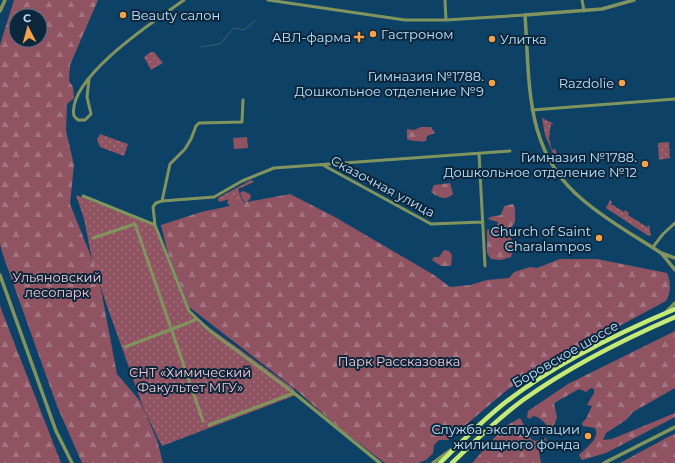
<svg xmlns="http://www.w3.org/2000/svg" width="675" height="463" viewBox="0 0 675 463" font-family="Montserrat,sans-serif">
<style>
.green{fill:url(#green-dots)}
.forest{fill:url(#forest-firs);fill-rule:evenodd}
.pitch{fill:#905362}
.lines{fill:none;stroke-linecap:round;stroke-linejoin:round}
.stream{stroke:#3b6469;stroke-width:1}
.minor{stroke:#82945e;stroke-width:3}
.tertiary{stroke:#82945e;stroke-width:3.5}
.primary{stroke:#c4e975;stroke-width:4.5}
.poi-dot{fill:#f6a248;stroke:#0c273c;stroke-width:1.5}
.labels{text-anchor:middle;dominant-baseline:central;stroke-width:4;stroke-linejoin:round;paint-order:stroke}
.poi-label{font-size:13px;fill:#bfe0fb;stroke:#0c273c;text-anchor:end}
.street-label{font-size:13px;fill:#bfe0fb;stroke:#0c273c}
.park-label{font-size:13px;fill:#f8c6d1;stroke:#0c273c}
</style>
<defs>
<pattern id="green-dots" width="8" height="8" patternUnits="userSpaceOnUse"><rect width="8" height="8" fill="#905362"/><path d="M2 2h.1M6 6h.1" fill="none" stroke="#a27481" stroke-width="1.8" stroke-linecap="round"/></pattern>
<pattern id="forest-firs" width="22" height="20" patternUnits="userSpaceOnUse"><rect width="22" height="20" fill="#905362"/><path d="M5 1l3.5 6h-7zM16 11l3.5 6h-7z" fill="#a27481"/></pattern>
</defs>
<rect width="100%" height="100%" fill="#0d4266"/>
<path class="green" d="M151,52H154L163,63L151,70L144,57Z
M542,118L554,124H551L549,138L552,150L555,149L559,158L556,160L545,135Z
M100,134L128,144L124,156L100,147L97,140Z
M669,142L670,158L659,160L658,143Z
M251,180L254,182L238,189L243,203L232,205L230,199L219,202L218,198Z
M76,195L154,226L189,313L293,388L296,395L162,446L145,412L108,309L93,264L84,219Z
M610,200L612,202L611,204L624,212L625,210L629,213L628,215L647,227L649,225L651,236L647,235L606,208Z"/>
<path class="forest" d="M14,0H98L70,65L69,81L73,87L74,98L67,104L66,131L74,165L70,204L98,274L117,374L140,401L157,440L163,463H82L57,406L3,255L0,244V45ZM16,16H40V40H16Z
M421,127H431L435,133L427,136L426,141C422,142 410,141 407,139V129L414,130Z
M450,183L453,194C446,201 439,198 431,192L434,185Z
M243,191L250,194L251,197L247,202L290,194L333,216L434,275L450,287L470,285L487,280L509,278L514,272L530,267L537,268L560,259H597L667,273C671,282 671,293 666,301L541,368L507,390L448,440H439L434,445L433,453L426,460L418,463H385L382,461L338,427L294,388L189,307L168,254L161,225L201,212L230,206L227,203L229,198L237,200V204L246,202L243,201L240,193Z
M513,204L515,208V222L510,229L513,250L511,257L501,260L491,259L487,253V230L496,227L498,222L488,219L490,217L501,215L504,206Z
M444,250L449,251L452,255L451,266H441L432,260L434,257H439Z
M0,305L3,314L61,463H0Z
M675,331V388L633,412L626,420L606,433L603,440L612,439L675,413V417L606,453L582,460L579,455C586,448 601,438 595,428L583,426L582,423L586,419L592,406L587,405L594,393V389L591,388L586,392L579,389L554,403L557,418L552,429H549C544,422 542,418 533,416L530,419L527,417L528,411L568,384Z
M520,418L532,440L536,441L546,438L548,445L539,452L541,463H472L504,427Z
M675,434V463H620L668,437Z"/>
<path class="pitch" d="M247,137L248,148L234,149L233,138Z"/>
<g class="lines">
<path class="stream" d="M201,47L220,44L234,28L244,30L255,21"/>
<path class="minor" d="M268,0L405,20H446L525,15
M445,0L446,20
M582,0L584,11
M89,79L87,97L91,114L85,120H78L74,116C66,78 157,19 184,0
M532,110L675,99
M479,153L485,266
M323,165L431,224L483,222
M83,196L155,225
M162,201L170,164L185,149L191,139L196,126L199,123L242,122L243,100
M93,238L135,224L203,421
M653,247L663,234L675,223
M125,347L188,323L196,319
M209,425L294,393L210,331L189,311L155,225L153,207L156,203L162,201L214,197L242,181L274,168L510,151"/>
<path class="tertiary" d="M634,0L602,9L525,15C530,84 524,152 583,200C606,220 635,236 661,253L675,258
M0,11L5,0
M662,254L675,270
M0,275L56,431L72,463
M667,311L675,303
M294,393L380,463
M433,463L451,450
M604,463L675,427"/>
<path class="primary" d="M440,463C460,443 480,423 502,405C551,366 618,333 675,309
M452,463C475,441 497,419 523,400C569,367 622,340 675,317"/>
</g>
<g class="poi-dot">
<circle cx="123" cy="15" r="4"/>
<circle cx="373" cy="34" r="4"/>
<path d="M357 31h4v4h4v4h-4v4h-4v-4h-4v-4h4z"/>
<circle cx="492" cy="39" r="4"/>
<circle cx="492" cy="83" r="4"/>
<circle cx="622" cy="83" r="4"/>
<circle cx="645" cy="164" r="4"/>
<circle cx="599" cy="238" r="4"/>
<circle cx="588" cy="436" r="4"/>
</g>
<g class="labels">
<g class="poi-label">
<text x="131" y="15" text-anchor="start">Beauty салон</text>
<text x="381" y="34" text-anchor="start">Гастроном</text>
<text x="351" y="37">АВЛ-фарма</text>
<text x="500" y="39" text-anchor="start">Улитка</text>
<text x="484" y="76">Гимназия №1788.<tspan x="484" dy="15">Дошкольное отделение №9</tspan></text>
<text x="614" y="83">Razdolie</text>
<text x="637" y="157">Гимназия №1788.<tspan x="637" dy="15">Дошкольное отделение №12</tspan></text>
<text x="591" y="231">Church of Saint<tspan x="591" dy="15">Charalampos</tspan></text>
<text x="580" y="429">Служба эксплуатации<tspan x="580" dy="15">жилищного фонда</tspan></text>
</g>
<g class="street-label">
<text transform="translate(383 186) rotate(28)">Сказочная улица</text>
<text transform="translate(565 354) rotate(-30)">Боровское шоссе</text>
</g>
<g class="park-label">
<text x="57" y="277">Ульяновский<tspan x="57" dy="15">лесопарк</tspan></text>
<text x="399" y="361">Парк Рассказовка</text>
<text x="190" y="372">СНТ «Химический<tspan x="190" dy="15">Факультет МГУ»</tspan></text>
</g>
</g>
<g transform="translate(28 28) rotate(354)"><circle r="19" fill="#0c273c" stroke="#547188"/>
<path d="M0-3L7 15L0 10L-7 15Z" fill="#f6a248"/>
<text y="-6" font-size="11" font-weight="bold" text-anchor="middle" fill="#bfe0fb">С</text>
</g>
</svg>
